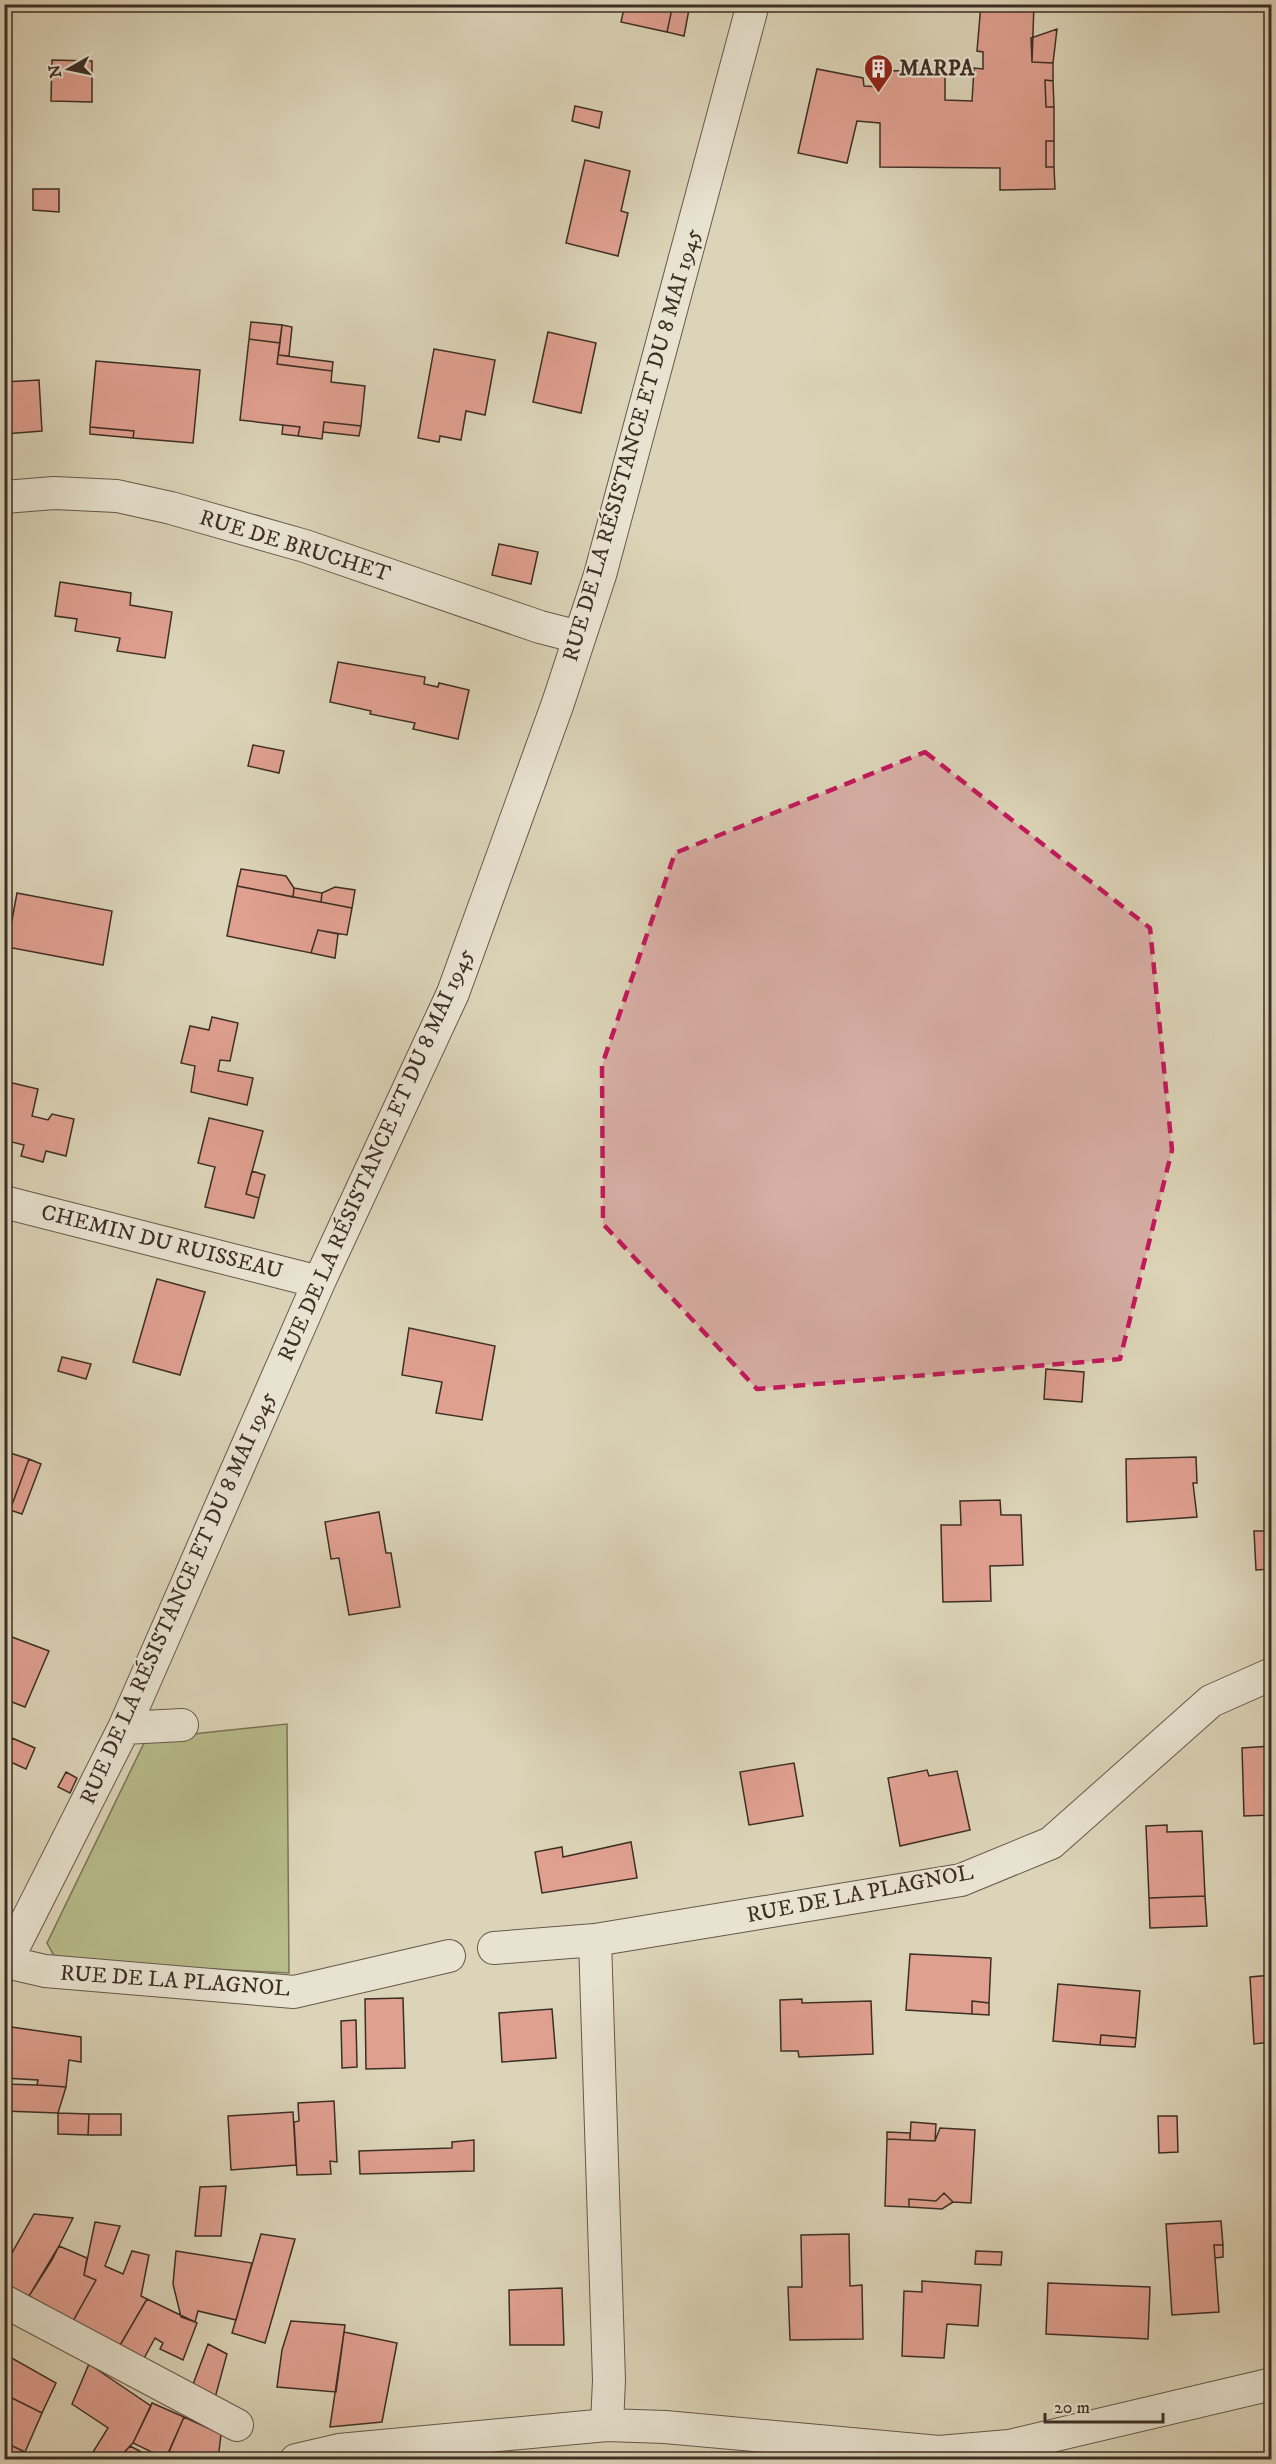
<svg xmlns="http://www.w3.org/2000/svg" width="1276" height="2464" viewBox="0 0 1276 2464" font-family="'IM FELL DW Pica',serif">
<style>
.green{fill:#b7bb8a;stroke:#7a7458;stroke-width:1.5}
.building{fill:#e0a090;stroke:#3d2e26;stroke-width:1.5}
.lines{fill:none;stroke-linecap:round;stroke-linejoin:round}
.minor-casing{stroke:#65584a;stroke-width:34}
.minor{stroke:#e8e3d1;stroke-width:32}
.marked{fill:#c2185b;fill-opacity:0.2;stroke:#c2185b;stroke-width:4.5;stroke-dasharray:12 8;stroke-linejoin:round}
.labels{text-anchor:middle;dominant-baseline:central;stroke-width:4.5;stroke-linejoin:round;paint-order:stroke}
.poi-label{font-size:22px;font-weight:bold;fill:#3d2e26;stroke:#e8e3d1;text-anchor:start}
.street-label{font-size:22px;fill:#3d2e26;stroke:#e8e3d1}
</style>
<rect width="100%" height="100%" fill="#dcd4b8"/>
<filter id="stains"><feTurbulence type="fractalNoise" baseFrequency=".00333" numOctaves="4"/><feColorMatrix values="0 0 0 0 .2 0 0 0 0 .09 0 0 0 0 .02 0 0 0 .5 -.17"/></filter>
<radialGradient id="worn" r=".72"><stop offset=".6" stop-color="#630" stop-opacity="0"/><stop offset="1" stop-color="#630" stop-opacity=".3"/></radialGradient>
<path class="green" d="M287,1724L289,1973L57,1961L47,1943L146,1739Z"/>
<path class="building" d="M532,4H566L565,10Z
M625,4H673L667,32L621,22Z
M673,4H690L684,36L667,32Z
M981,4H1034L1032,62L1053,63V81L1045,80L1046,107H1054V141H1046V167H1054L1055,189L1000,190V168L880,167V123L857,121L847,163L798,153L817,69L863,78L864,86L881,87L882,71L945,70V100L972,101L974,68L983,69V52L977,51Z
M1057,29L1053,63L1032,62L1031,38Z
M52,60L92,61V102L51,101Z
M1045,80L1053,81L1054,107H1046Z
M575,106L602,112L599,128L572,121Z
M1046,141H1054V167H1046Z
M585,160L630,171L621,211L628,213L618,256L566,243Z
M33,189H59V212L33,210Z
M251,322L282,325L280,343L249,339Z
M282,325L292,327L289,356L278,355Z
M548,332L596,343L581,413L533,402Z
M249,339L280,343L277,364L332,371L331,382L365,386L361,426L324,422L322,439L298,436L300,427L240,420Z
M434,349L495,360L485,415L466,411L461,440L440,436L439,442L418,438Z
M278,355L333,362L332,371L277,364Z
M96,361L200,370L193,443L133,438L134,431L90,427Z
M39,380L42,431L4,434V382Z
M324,422L361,426L359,436L323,432Z
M283,425L300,427L298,436L282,434Z
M90,427L134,431L133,438L90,434Z
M499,544L538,552L531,584L492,575Z
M60,582L131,593L130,605L172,612L165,658L117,651L120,638L75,631L77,619L55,616Z
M338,662L425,677L424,684L438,687L439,683L469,690L458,739L413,729L415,723L370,714L371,711L330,702Z
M253,745L284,751L279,773L248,766Z
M241,869L286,876L294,888L293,897L237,886Z
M237,886L352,908L347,935L318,930L311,953L227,936Z
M335,887L355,890L352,908L321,902L322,893Z
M294,888L322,893L321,902L293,897Z
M17,893L112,911L103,965L7,947Z
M318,930L338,934L335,958L311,953Z
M212,1017L238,1023L230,1061L220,1060L218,1071L253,1078L247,1105L191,1092L195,1066L181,1063L190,1026L209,1030Z
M4,1081L38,1089L32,1116L48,1120L52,1114L74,1119L66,1156L46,1151L43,1162L21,1156L24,1145L4,1140Z
M209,1118L263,1131L246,1194L259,1198L254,1218L205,1207L215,1167L198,1163Z
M252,1171L265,1175L259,1198L246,1194Z
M157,1279L205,1292L180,1375L133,1362Z
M409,1328L495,1346L482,1420L436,1413L442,1382L402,1375Z
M62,1357L91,1364L86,1379L58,1371Z
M1046,1369L1084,1372L1082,1402L1044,1399Z
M4,1451L29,1459L10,1510L4,1508Z
M1196,1457L1197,1483H1193L1197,1517L1127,1522L1126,1459Z
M29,1459L41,1464L22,1514L10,1510Z
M1000,1500L1001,1515H1021L1023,1565L990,1566L991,1601L943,1602L941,1525H961L960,1501Z
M379,1512L386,1553H391L400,1607L349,1615L339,1558L331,1559L325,1522Z
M1254,1531H1272V1569L1256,1570Z
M4,1634L49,1651L25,1707L4,1699Z
M12,1738L35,1748L26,1769L4,1759Z
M1272,1746V1815L1244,1816L1242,1748Z
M794,1763L803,1816L749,1825L740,1772Z
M927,1770L929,1776L957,1771L970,1830L900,1846L888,1778Z
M66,1772L77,1778L70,1793L58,1787Z
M1167,1825V1832L1202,1831L1205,1896L1149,1898L1146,1826Z
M631,1842L637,1878L542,1893L535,1852L562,1847L563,1857Z
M1205,1896L1207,1926L1150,1928L1149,1898Z
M910,1954L991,1958L989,2003L972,2001V2014L906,2010Z
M1272,1975V2042L1254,2044L1250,1977Z
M1058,1984L1140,1991L1136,2038L1101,2035L1100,2045L1053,2041Z
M403,1998L405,2068L366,2069L365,1999Z
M802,1999V2003L871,2001L873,2054L799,2057L798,2051H781L780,2000Z
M972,2001L989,2003V2015L972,2014Z
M552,2009L556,2058L502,2062L499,2013Z
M356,2020L357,2067L342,2068L341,2021Z
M4,2026L81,2037V2062L69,2060L66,2087L37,2085L38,2080L4,2078Z
M1101,2035L1136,2038L1135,2047L1100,2045Z
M4,2084L37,2085L66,2087L58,2113L4,2111Z
M334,2101L337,2162L330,2161L331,2174L297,2175L294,2122L299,2121L298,2103Z
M293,2112L296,2165L231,2170L228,2116Z
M58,2113L89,2114L88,2135L58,2134Z
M89,2114H121V2135H88Z
M1158,2116H1177L1178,2152L1159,2153Z
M911,2122L936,2124L935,2141L910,2140Z
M940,2128L975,2130L971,2203L953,2202L944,2193L936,2201L909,2199V2207L885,2206L887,2139L935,2141Z
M887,2132L910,2133V2140L887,2139Z
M474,2140V2171L360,2174L359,2151L452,2148V2142Z
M226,2186L221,2236H195L200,2187Z
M944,2193L953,2202L942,2209L909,2207V2199L936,2201Z
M34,2214L73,2218L52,2260L29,2296L4,2284V2267Z
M1221,2221L1223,2245H1214L1219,2312L1172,2315L1166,2224Z
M95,2222L120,2226L105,2266L123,2274L132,2251L149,2255L141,2296L147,2299L119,2347L73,2321L96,2280L84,2275Z
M261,2234L295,2239L265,2343L232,2333Z
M849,2234L850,2286L862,2285L863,2339L790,2340L788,2287H802L801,2235Z
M1214,2245H1223V2257L1215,2258Z
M59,2246L87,2258L84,2275L96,2280L73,2321L29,2296Z
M176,2251L252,2263L236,2320L198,2311L195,2322L181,2317L173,2284Z
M976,2251L1002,2252L1001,2265L975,2264Z
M922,2281L981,2285L978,2326L947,2324L944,2358L902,2356L904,2291L922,2292Z
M1048,2283L1150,2287L1148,2339L1046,2334Z
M562,2288L564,2345H510L509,2290Z
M147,2299L197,2323L183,2360L160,2349L163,2343L155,2338L142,2362L119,2347Z
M291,2321L345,2325L336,2392L277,2387L282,2350Z
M344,2332L397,2343L382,2422L330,2427Z
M208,2344L227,2354L215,2398L192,2387Z
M4,2356L10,2357L56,2383L42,2413L4,2394Z
M89,2364L151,2406L133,2443L117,2460H108L93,2452L108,2428L72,2404Z
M4,2394L42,2413L25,2452L4,2442Z
M152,2403L184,2417L166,2459L133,2443Z
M184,2417L221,2434L218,2460H194L169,2451Z
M4,2442L25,2452L21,2460H4Z
M130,2446L157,2460H117Z
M169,2451L194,2460H166Z"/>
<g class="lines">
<defs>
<path id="minor" d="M4,497L54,493L117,496L171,508L305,546L540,627L579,637
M4,1202L319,1282
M124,1728L182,1725
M595,1940L609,2380L607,2425
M494,1948L595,1940L961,1880L1051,1843L1211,1701L1272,1674
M449,1956L294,1992L45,1971L6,1962L124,1728L319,1282L453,993L558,703L600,575L753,4
M4,2301L237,2425
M296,2460L339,2450L607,2425L665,2427L939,2452L1009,2446L1272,2384"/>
</defs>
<use href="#minor" class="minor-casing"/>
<use href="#minor" class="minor"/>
</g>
<path class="marked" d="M925,752L1150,928L1172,1150L1120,1359L757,1389L603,1224L602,1065L675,853Z"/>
<defs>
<symbol id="building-pin" viewBox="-11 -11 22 30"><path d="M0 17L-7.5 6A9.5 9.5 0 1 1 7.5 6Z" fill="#8f2418" stroke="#e8e3d1"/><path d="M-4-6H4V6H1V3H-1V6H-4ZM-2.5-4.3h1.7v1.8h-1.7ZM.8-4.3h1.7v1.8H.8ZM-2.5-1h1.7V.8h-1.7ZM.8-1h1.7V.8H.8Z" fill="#fff"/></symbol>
</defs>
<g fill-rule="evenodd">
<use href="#building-pin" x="862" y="52" width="33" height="45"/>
</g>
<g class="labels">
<g class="poi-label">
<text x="899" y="68">MARPA</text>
</g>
<g class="street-label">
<text transform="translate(632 445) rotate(-74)">RUE DE LA RÉSISTANCE ET DU 8 MAI 1945</text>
<text transform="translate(295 546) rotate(17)">RUE DE BRUCHET</text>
<text transform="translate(376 1155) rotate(-66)">RUE DE LA RÉSISTANCE ET DU 8 MAI 1945</text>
<text transform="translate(162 1242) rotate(14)">CHEMIN DU RUISSEAU</text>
<text transform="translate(178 1598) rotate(-66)">RUE DE LA RÉSISTANCE ET DU 8 MAI 1945</text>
<text transform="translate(860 1894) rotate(-11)">RUE DE LA PLAGNOL</text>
<text transform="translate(175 1981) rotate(4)">RUE DE LA PLAGNOL</text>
</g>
</g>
<rect width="1276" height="2464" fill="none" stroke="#dcd4b8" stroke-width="24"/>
<rect x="6" y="6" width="1264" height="2452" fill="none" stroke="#3d2e26" stroke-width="3"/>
<rect x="12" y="12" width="1252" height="2440" fill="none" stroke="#3d2e26" stroke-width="1.5"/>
<g transform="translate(69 69) rotate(261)" stroke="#e8e3d1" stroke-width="4.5" paint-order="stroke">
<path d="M0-4.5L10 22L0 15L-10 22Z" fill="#3d2e26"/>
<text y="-9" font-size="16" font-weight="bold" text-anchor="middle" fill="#3d2e26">N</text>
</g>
<path d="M1045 2413v9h118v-9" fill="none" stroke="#3d2e26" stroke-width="3"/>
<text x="1054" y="2413" font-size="18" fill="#3d2e26" stroke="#e8e3d1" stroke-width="4.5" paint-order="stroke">20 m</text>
<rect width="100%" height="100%" filter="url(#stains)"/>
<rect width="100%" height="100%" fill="url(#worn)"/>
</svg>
